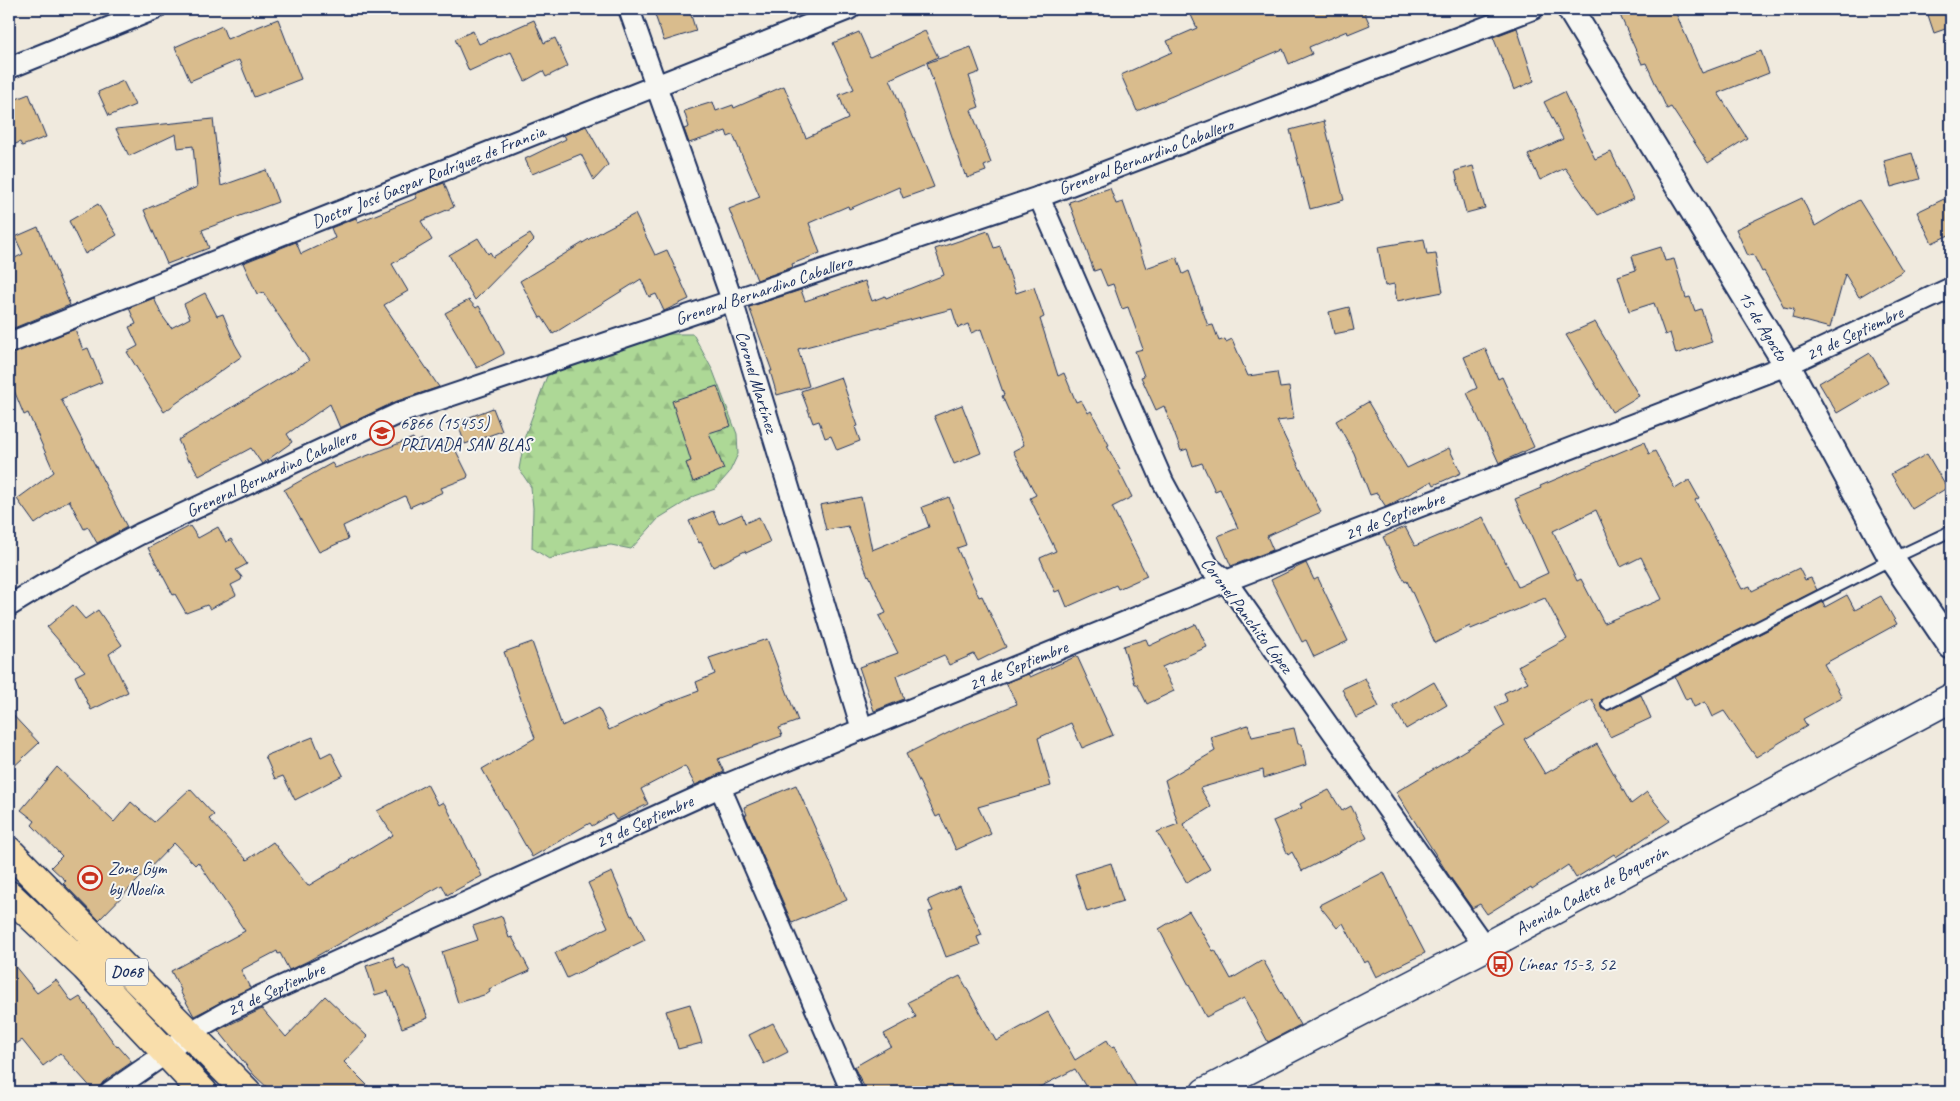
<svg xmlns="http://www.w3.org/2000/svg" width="1960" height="1101" viewBox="0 0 1960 1101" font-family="Caveat,sans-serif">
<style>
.forest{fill:url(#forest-firs);stroke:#64847a}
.building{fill:#d9bc8d;stroke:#1b2f5e;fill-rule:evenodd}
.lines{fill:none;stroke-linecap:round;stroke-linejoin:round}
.service-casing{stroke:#1b2f5e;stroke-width:14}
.minor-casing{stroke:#1b2f5e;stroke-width:24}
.tertiary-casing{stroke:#1b2f5e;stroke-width:29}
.secondary-casing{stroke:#1b2f5e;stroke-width:31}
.primary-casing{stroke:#1b2f5e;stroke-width:31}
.service{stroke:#f6f6f2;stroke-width:10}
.minor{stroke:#f6f6f2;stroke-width:20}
.tertiary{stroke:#f6f6f2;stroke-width:25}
.secondary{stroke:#f6f6f2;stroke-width:28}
.primary{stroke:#f9deab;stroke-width:28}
.labels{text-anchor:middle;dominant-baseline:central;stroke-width:4;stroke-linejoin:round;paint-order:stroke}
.shield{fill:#f6f6f2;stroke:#5d6b8a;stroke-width:1}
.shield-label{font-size:16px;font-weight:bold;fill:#1b2f5e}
.street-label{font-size:18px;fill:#1b2f5e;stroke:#f6f6f2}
.poi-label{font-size:18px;fill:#1b2f5e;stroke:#f6f6f2;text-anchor:start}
</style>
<defs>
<pattern id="forest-firs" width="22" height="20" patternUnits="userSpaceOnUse" patternTransform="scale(1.25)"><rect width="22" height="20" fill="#add896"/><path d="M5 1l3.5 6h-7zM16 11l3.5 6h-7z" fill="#94ba84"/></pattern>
</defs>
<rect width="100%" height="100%" fill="#f0eade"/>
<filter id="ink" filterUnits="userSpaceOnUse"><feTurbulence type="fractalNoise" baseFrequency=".02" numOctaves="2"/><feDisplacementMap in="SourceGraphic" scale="10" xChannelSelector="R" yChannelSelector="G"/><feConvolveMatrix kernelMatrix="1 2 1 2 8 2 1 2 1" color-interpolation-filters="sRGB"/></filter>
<g filter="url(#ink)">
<path class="forest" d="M623,334H693L713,371L737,434L738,454L729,473L715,489L695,496L659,518L631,549L611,545L591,547L549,559L532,548L533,508L531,487L519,469L525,436L547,376Z"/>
<path class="building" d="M653,9H689L696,31L664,41Z
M1207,9H1363L1370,25L1348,34L1347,31L1309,47L1312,54L1289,64L1283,49L1137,111L1121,75L1172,52L1167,41L1197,28L1191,15Z
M1635,9H1674L1702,73L1761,51L1769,73L1718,93L1747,138L1708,163L1671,107L1667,109L1646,63L1642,64L1620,15Z
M1926,9H1951V27L1934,33Z
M278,19L301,79L254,97L239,60L190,81L175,47L222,26L227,39Z
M534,20L544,43L555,38L568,66L546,77L543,71L525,81L511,52L469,71L455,39L473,31L479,44Z
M1517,28L1534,81L1514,90L1493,37Z
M925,31L938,57L890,79L934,187L903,198L899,187L849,209L848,206L809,223L820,253L792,264L793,267L757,280L729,209L760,197L733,135L728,137L726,131L689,143L684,129L689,127L684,111L713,102L716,111L733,105L734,108L784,86L806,138L848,119L839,95L854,89L833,43L859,32L870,57Z
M971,47L980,72L969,76L979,107L971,110L991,163L984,166L986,171L967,178L966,174L965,175L927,63Z
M123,81L135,105L109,116L98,92Z
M1564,92L1595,159L1611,152L1633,199L1598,215L1565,168L1540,180L1528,155L1563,139L1544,102Z
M29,94L46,137L22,146L20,142L9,147V102Z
M213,119L221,186L266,170L278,202L202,230L209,248L167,264L144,210L197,187L193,146L178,148L176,134L129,156L116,129Z
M1324,121L1344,200L1310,209L1290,130Z
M586,126L608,165L594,180L581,154L532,174L525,159L566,139L564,135Z
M1912,153L1920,179L1891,187L1884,161Z
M1473,166L1485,208L1466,213L1455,171Z
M444,183L454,207L421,221L432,240L392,264L408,291L384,305L439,387L397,401L340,428L330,404L287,434L292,442L262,464L251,448L199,476L190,460L188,461L178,440L309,361L263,292L257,294L243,263L296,242L301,254L335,238L331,228L356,218L358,222L417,198L415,194Z
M1110,188L1116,204L1123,202L1146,268L1177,257L1183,274L1189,271L1208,326L1213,325L1219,341L1225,339L1226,342L1232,339L1248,376L1277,372L1280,388L1289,387L1294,419L1277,421L1321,512L1267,536L1273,550L1231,566L1218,536L1238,528L1220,489L1215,491L1202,463L1193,466L1187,449L1181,451L1164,406L1156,410L1141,377L1144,376L1135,351L1143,349L1128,307L1122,309L1113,284L1107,286L1100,269L1094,271L1069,202Z
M1802,198L1815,226L1859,200L1903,271L1859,297L1845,274L1830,328L1792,318L1794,309L1784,307L1764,271L1762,272L1753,254L1748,256L1736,229Z
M1944,199L1951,214V234L1932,243L1917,212Z
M98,204L117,235L85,254L69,221Z
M635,214L655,255L667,250L689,299L664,311L656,294L649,297L641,279L553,334L542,317L540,318L520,281L604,230Z
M38,227L70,305L9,330V261L23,254L15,237Z
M988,231L994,248L1000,246L1016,293L1034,287L1044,317L1040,319L1058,376L1064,373L1076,402L1081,400L1088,413L1091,411L1109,445L1107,446L1120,470L1119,471L1132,497L1112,507L1147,576L1118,589L1116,585L1067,607L1060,590L1055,592L1040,558L1056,551L1030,498L1036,495L1013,451L1024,445L1002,396L1004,395L981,329L971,333L968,324L958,328L952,309L798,349L809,386L777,395L770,371H772L749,307L801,290L805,301L865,281L872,301L885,296L886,298L944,275L935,249Z
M530,234L534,240L475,300L449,255L478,238L488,254L490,252L493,257Z
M1424,239L1427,255L1436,254L1443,292L1397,301L1394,284L1385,286L1378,247Z
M1661,247L1665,261L1674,259L1686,298L1690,297L1695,311L1701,309L1712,342L1676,354L1670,333L1665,335L1654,303L1629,311L1618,276L1636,270L1632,256Z
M205,293L217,316L223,314L235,344L242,356L164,412L127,352L138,346L129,327L136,324L129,308L154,298L161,314L171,328L190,318L184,304Z
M469,300L476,308L479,306L504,352V354L477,368L445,313Z
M1349,307L1354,330L1334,334L1329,312Z
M1595,322L1639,396L1612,412L1566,335Z
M75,329L83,350L88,348L102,382L61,399L127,527L97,543L88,527L84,529L69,500L35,524L17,499L54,472L28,413L24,415L9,378V355Z
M1485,348L1498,379L1502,377L1534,447L1499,463L1467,393L1477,388L1464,357Z
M1870,353L1888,383L1837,413L1819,383Z
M841,377L858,426L855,427L860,441L837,450L831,436L825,438L819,421L813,423L801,391Z
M717,386L731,426L709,433L724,469L693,482L686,463L691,461L672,401Z
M1368,402L1407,468L1449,448L1461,473L1434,485L1432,481L1386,507L1377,493L1370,495L1354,453L1336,421Z
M962,405L981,453L954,464L934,416Z
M493,408L502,431L465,444L457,422Z
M413,438L415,443L422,439L428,450L450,439L468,475L467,478L441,488L443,492L410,507L405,496L343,526L348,539L319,552L284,490L332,463L335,468Z
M1644,442L1649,454L1655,451L1675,489L1689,480L1699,498L1695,500L1742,589L1750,586L1752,591L1799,568L1805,580L1811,578L1817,590L1601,701V708L1607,711L1641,695L1651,718L1610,737L1592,699L1524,739L1545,774L1597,744L1631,804L1647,792L1670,821L1616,857L1614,854L1576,878L1568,865L1532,889L1531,887L1487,914L1480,904L1472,908L1448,874L1396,792L1505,726L1495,707L1507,701L1504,693L1528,682L1518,666L1567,639L1545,598L1471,629L1470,626L1435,643L1407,581L1405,582L1383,537L1405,527L1415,546L1483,517L1518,587L1548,573L1515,499L1541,488L1540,486ZM1596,510L1621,567L1641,557L1662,599L1604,623L1581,579L1577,581L1553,531Z
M1927,454L1947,488L1912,509L1891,474Z
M861,497L872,550L929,527L922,507L949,497L966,545L957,548L979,597L982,596L1006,647L978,661L974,654L949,665L944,655L896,676L904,699L874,711L859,667L898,653L879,616L886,613L869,575L868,576L848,526L826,530L820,505Z
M713,511L719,524L742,514L745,523L759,517L770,542L746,553L745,551L713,567L701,542L699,543L689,521Z
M190,526L198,538L218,527L226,542L231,539L247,564L236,570L242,577L241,580L231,585L236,595L210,609L207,605L186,613L175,594L173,595L148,548Z
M1306,563L1314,580L1318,578L1348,641L1314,657L1306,640L1302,642L1271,580Z
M1847,595L1855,610L1881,596L1897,624L1824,664L1842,697L1803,719L1807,726L1756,757L1724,711L1712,717L1705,702L1694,707L1690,698L1686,700L1675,677L1823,602L1825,607Z
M73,605L85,619L98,610L122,645L109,654L128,692L91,710L75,676L85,671L47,627Z
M1196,624L1207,647L1162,667L1174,691L1147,704L1137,684H1135L1123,646L1146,639L1149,646Z
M767,639L798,721L779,728L782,736L718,759L724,772L695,785L685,766L641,789L648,804L616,820L612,814L592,826L590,823L532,857L482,769L535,738L504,652L532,642L562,726L599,708L609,730L661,705L699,691L696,682L715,674L709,658Z
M1077,656L1113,735L1082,748L1071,723L1038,738L1051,786L978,807L991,834L956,850L940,815L936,817L906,754L962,726L1017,704L1006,683L1028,674L1030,677Z
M1365,678L1379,707L1356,718L1342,689Z
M1434,682L1447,705L1406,729L1393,706Z
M9,711L39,743L9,771Z
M1248,725L1252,737L1294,728L1298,744H1302L1306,765L1264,778L1263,770L1200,788L1211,807L1183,824L1210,869L1187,883L1157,832L1178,824L1165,780L1215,751L1211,737Z
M313,737L321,757L331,752L343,775L295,800L283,776L275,779L265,756Z
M57,767L114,822L131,802L154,822L190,789L214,815L209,819L247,860L273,842L308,886L393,835L377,811L427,784L438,805L443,802L446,806L482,876L447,895L442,885L308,961L289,970L280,953L278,954L277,951L241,970L250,988L194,1016L180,991L181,990L171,971L245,931L198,862L195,865L174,843L99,920L63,883L66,881L51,867L62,856L32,825L35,821L21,810Z
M796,785L847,900L792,923L745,815H747L744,807Z
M1329,790L1342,811L1351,806L1367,838L1302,871L1292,852L1288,855L1273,821L1302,808L1300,804Z
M1111,863L1123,901L1087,912L1075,874Z
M612,872L631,916L633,915L645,940L567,978L555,953L608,927L588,883Z
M1384,872L1410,927L1411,926L1425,953L1376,977L1368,961L1364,963L1343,923L1337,928L1319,905Z
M960,886L982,935L977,937L980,945L946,957L929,912L933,911L928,900Z
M1189,911L1213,951L1215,950L1231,979L1263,960L1300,1025L1268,1042L1244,998L1206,1017L1159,929Z
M502,916L509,938L512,937L530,971L489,989L490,992L487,994L458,1003L442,952L478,940L473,926Z
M393,957L397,969L404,965L406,969H409L428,1018L402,1028L388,991L375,995L366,966Z
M9,959L37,993L56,980L72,1002L80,997L117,1047L118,1046L132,1062L103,1082L98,1092H95L60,1053L43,1066L22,1040L9,1049Z
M960,976L996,1041L1048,1012L1075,1060L1107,1040L1111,1047L1114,1046L1139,1092H1089L1075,1069L1030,1092H867L854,1067L891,1046L884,1034L916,1017L908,1002Z
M325,996L368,1037L344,1062L374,1092H272L254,1075L218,1030L262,1009L286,1037Z
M690,1004L702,1043L678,1049L666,1011Z
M773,1023L788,1052L764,1064L749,1035Z"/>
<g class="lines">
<defs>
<path id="service" d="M1607,704L1892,559L1951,531"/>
<g id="minor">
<path id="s1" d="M629,9L732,300L862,729"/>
<path d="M9,68L155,9"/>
<path d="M1039,197L1163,482L1209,567L1226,581L1485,947"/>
<path id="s2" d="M9,343L849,9"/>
<path id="s3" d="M9,606L45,584L140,534L402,412L1039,197L1533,9"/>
<path d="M720,787L852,1092"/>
<path id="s4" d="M110,1092L165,1054L187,1034L230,1010L720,787L1226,581L1787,365L1951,288"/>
</g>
<g id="tertiary">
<path id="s5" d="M1570,9L1787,365L1892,559L1951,646"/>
</g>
<g id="secondary">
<path id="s6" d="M1205,1092L1485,947L1951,698"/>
</g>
<path id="primary" d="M9,851L247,1092
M9,895L85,967L203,1092"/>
</defs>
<use href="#service" class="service-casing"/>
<use href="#minor" class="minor-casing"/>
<use href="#tertiary" class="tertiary-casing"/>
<use href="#secondary" class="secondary-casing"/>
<use href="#primary" class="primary-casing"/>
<use href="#service" class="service"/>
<use href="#minor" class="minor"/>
<use href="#tertiary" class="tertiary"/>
<use href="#secondary" class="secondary"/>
<use href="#primary" class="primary"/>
</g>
</g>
<defs>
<symbol id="school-ring" viewBox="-11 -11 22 22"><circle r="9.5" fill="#f6f6f2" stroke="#c8321e" stroke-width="1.5"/><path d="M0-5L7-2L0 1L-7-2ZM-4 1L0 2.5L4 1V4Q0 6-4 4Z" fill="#c8321e"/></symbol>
<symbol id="stadium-ring" viewBox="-11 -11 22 22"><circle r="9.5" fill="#f6f6f2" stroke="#c8321e" stroke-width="1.5"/><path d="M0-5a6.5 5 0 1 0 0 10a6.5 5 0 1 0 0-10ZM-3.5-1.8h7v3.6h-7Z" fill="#c8321e"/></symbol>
<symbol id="bus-ring" viewBox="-11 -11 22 22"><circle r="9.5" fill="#f6f6f2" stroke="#c8321e" stroke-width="1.5"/><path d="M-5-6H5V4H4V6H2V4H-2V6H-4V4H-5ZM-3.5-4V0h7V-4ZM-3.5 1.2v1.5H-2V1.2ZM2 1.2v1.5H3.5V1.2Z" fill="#c8321e"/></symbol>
</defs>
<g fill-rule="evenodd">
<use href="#school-ring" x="368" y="419" width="28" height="28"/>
<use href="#stadium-ring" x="76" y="864" width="28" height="28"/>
<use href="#bus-ring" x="1486" y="950" width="28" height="28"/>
</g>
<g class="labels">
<rect class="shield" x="106" y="958.5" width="42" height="27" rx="4"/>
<g class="shield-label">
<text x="127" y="972">D068</text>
</g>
<g class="street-label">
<text stroke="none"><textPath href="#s3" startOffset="1225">Greneral Bernardino Caballero</textPath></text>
<text stroke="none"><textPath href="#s2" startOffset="451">Doctor José Gaspar Rodríguez de Francia</textPath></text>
<text stroke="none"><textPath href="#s3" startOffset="820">Greneral Bernardino Caballero</textPath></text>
<text stroke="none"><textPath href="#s5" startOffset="371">15 de Agosto</textPath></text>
<text stroke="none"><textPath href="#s4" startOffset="1906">29 de Septiembre</textPath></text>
<text stroke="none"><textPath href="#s1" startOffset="394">Coronel Martínez</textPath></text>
<text stroke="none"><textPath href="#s3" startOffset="294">Greneral Bernardino Caballero</textPath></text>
<text stroke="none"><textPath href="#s4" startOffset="1411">29 de Septiembre</textPath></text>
<text transform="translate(1247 615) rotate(53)">Coronel Panchito López</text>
<text stroke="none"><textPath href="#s4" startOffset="1006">29 de Septiembre</textPath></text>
<text stroke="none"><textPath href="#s4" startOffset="601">29 de Septiembre</textPath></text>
<text stroke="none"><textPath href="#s6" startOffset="436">Avenida Cadete de Boquerón</textPath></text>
<text stroke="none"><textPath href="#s4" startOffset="196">29 de Septiembre</textPath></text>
</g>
<g class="poi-label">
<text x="400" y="423">6866 (15455)<tspan x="400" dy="21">PRIVADA SAN BLAS</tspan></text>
<text x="108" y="868">Zone Gym<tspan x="108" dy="21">by Noelia</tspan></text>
<text x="1518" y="964">Líneas 15-3, 52</text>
</g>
</g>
<rect width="1960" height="1101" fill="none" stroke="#f6f6f2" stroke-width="30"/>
<rect x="15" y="15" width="1930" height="1071" fill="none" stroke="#1b2f5e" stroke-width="2" filter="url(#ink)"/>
</svg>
